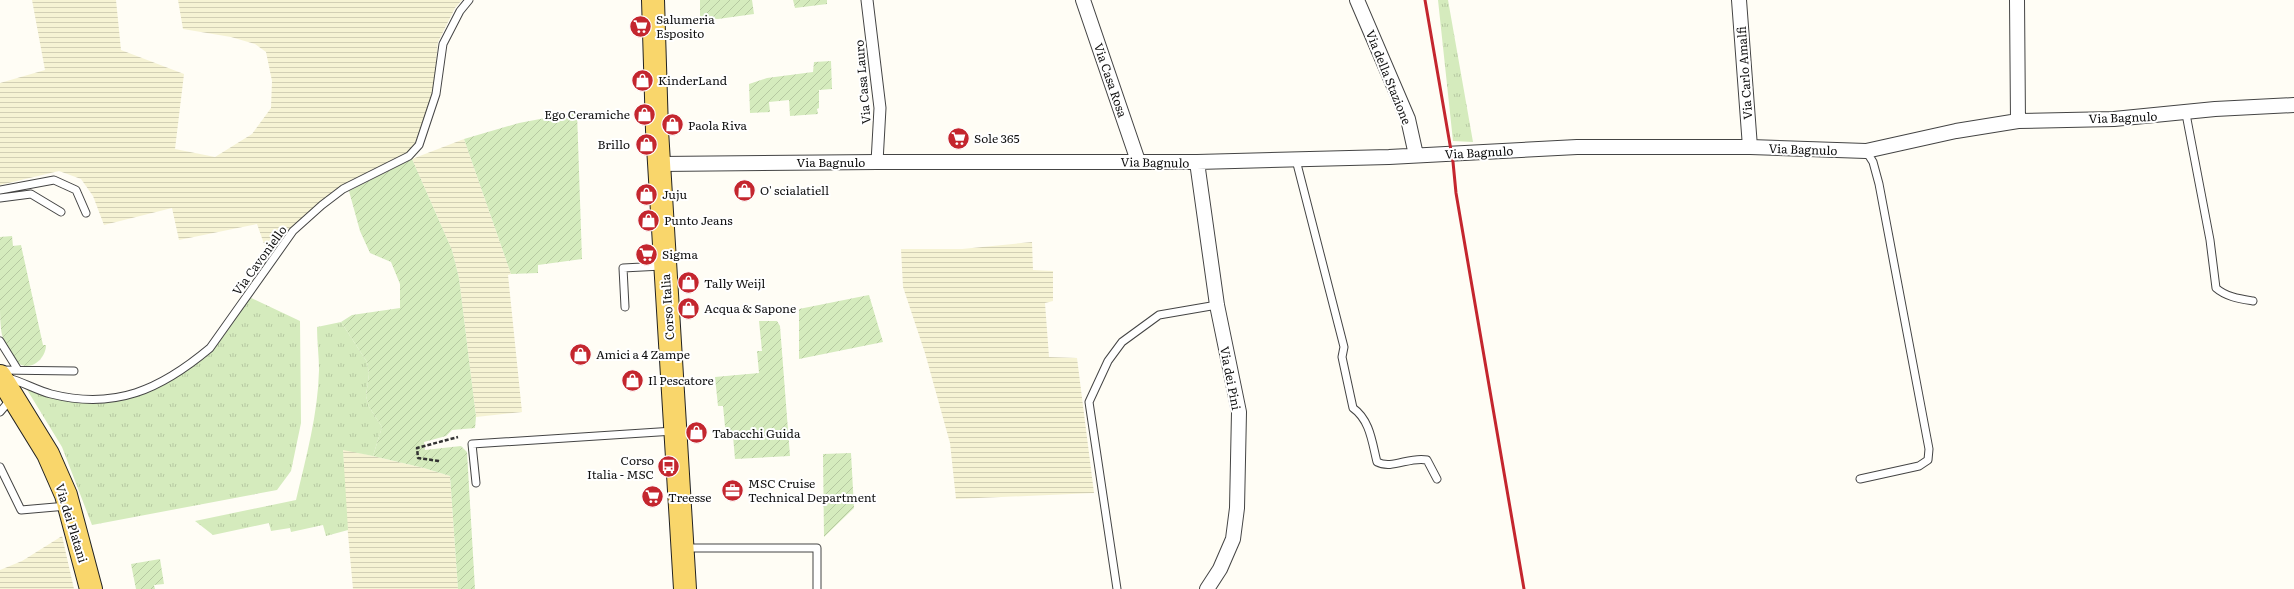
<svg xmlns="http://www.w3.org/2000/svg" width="2294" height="589" viewBox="0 0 2294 589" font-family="Literata,serif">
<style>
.farmland{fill:url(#farmland-rules)}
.grass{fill:url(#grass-tufts)}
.garden{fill:url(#garden-furrows)}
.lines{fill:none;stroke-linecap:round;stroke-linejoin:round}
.service-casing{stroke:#444;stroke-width:9}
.pedestrian-casing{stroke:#444;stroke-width:13}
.minor-casing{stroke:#444;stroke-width:16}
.primary-casing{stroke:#222;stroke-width:24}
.path{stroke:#333;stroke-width:2.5;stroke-dasharray:4 2;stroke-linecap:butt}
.service{stroke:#fff;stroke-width:7}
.pedestrian{stroke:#fff;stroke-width:11}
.minor{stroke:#fff;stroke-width:14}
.primary{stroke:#f9d66b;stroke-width:22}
.rail{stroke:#c4262e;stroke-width:3}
.labels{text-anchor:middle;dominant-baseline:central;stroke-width:4;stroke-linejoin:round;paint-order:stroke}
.poi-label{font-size:12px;fill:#111;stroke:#fff;text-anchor:start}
.street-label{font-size:12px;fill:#111;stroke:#fff}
</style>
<defs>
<pattern id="farmland-rules" width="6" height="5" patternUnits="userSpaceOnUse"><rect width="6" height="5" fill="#f6f3d4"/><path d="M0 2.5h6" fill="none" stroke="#d2cfb5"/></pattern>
<pattern id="grass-tufts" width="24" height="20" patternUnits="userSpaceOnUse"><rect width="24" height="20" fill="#d5ebbd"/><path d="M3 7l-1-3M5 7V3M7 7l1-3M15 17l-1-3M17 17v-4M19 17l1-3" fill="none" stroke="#b6c8a1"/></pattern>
<pattern id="garden-furrows" width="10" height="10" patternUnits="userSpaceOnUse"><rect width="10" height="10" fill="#d5ebbd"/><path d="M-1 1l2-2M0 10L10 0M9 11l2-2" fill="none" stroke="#b6c8a1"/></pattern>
</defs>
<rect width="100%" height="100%" fill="#fffdf5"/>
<path class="farmland" d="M32,0H116L121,50L184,74L175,149L215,157L252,134L271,108L272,81L266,52L255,44L231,37L183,29L178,0H462L455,8L438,42L433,93L415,143L407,153L341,186L291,229L269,258L257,224L179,240L172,208L104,225L93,196L81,179L59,171L0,185V83L45,70Z
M464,139L511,274L508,275L522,412L476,417L459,278L452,250L412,159Z
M1032,242L1033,270L1053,271V301L1045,303L1049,357L1077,358L1094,493L956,499L950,443L925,353L903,287L901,249H962Z
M343,449L424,468L450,476L458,589H353L344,490Z
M62,536L74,589H0V570L22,561Z"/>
<path class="grass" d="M1438,0H1448L1473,142L1453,141Z
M249,297L300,321L301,423L291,471L277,490L92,525L62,447L26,388C83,410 124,408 176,376C189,368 204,361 213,350C227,333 238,315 249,297Z
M341,322L367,362L369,374L366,396L369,407L382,427L373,456L343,450L348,530L326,536L323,525L291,532L290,528L271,531L269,523L213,535L195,521L296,500C306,457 318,415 319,370C319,356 317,342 317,327Z"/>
<path class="garden" d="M700,0H752L754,14L718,19L700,18Z
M793,0H827V4L795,8Z
M831,61L832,89L819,90V108L817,109L818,114L790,116L789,100L769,102L770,112L750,113L749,84L767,78L813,72L814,62Z
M577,112L582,259L538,265V273L511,274L464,139L519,123Z
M412,159L452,250L459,278L476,417L475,428L452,430L446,436L424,442L425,450L461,446L467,452L475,589H458L450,476L424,468L373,456L382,427L369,407L366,396L369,374L367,362L341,322L352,315L400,308V284L391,262L370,253L360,231L349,191Z
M12,236L13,246L21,245L43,345H46C46,359 30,373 16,362C9,356 5,344 2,335C0,325 0,312 0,302C0,280 0,259 0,237Z
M869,295L883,342L799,359V309Z
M759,321H777L780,326L790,456L735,459L733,436L726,437L723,406H718L715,377L759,373L757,351H762Z
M851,453L854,508L824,537L823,454Z
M160,559L164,584L154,585L155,589H136L131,564Z"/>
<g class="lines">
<defs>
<path id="service" d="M2186,114L2210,240L2216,288C2226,297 2241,299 2253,301
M1296,160L1344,347L1342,357L1353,408C1370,420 1372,442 1377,462C1392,470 1410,456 1427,460L1437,479
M0,190L54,180L76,190L86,213
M0,198L31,194L61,212
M625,307L623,268L662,266
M0,341L18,370
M0,370L74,371
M8,378C23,382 36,390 51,394C115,410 160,390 210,348L293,231L322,205L343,189L409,156L419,145L436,94L443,44L460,11L469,0
M0,412L11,399
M0,467L21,510L67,506
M1860,479L1919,466L1928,460L1929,449L1879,184L1873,162L1866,151
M476,483L472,444L674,431
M686,548H817V589
M1117,589L1089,402L1108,361L1122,342L1159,315L1217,305"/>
<path id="pedestrian" d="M867,0L880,108L877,162"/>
<path id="minor" d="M1083,0L1138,161
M1357,0L1408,119L1416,155
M1739,0L1750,147
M2017,0L2018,121
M1197,162L1217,305L1239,412L1237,508L1233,539L1220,569L1207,589
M660,164L877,162H1197L1389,157L1577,147H1750L1866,151L1956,131L2018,121L2114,119L2215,109L2294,105"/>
<path id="primary" d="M653,0L657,130L685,589
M0,376L48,454L66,495L91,589"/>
</defs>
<use href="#service" class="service-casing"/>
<use href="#pedestrian" class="pedestrian-casing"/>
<use href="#minor" class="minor-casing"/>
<use href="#primary" class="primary-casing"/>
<path class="path" d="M439,461L418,458L417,448L458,437"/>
<use href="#service" class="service"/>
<use href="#pedestrian" class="pedestrian"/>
<use href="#minor" class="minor"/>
<use href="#primary" class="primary"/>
<path class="rail" d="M1425,0L1453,162L1456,193L1524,589"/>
</g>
<defs>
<symbol id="supermarket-disc" viewBox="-11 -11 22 22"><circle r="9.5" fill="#c4262e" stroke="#fff"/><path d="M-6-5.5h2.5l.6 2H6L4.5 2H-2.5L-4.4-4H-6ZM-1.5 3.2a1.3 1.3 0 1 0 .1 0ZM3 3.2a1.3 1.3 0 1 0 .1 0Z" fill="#fff"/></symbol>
<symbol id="shop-disc" viewBox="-11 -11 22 22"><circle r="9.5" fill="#c4262e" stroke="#fff"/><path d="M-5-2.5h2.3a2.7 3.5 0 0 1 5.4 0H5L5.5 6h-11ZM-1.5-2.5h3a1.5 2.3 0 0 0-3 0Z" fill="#fff"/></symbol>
<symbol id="bus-disc" viewBox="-11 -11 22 22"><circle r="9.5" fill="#c4262e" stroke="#fff"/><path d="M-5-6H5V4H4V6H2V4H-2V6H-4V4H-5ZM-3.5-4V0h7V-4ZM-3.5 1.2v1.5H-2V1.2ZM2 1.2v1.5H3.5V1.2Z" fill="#fff"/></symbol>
<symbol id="office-disc" viewBox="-11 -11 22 22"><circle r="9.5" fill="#c4262e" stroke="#fff"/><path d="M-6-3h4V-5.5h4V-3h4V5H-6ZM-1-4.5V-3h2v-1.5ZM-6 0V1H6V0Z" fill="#fff"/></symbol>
</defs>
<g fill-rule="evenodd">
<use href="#supermarket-disc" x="628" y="14" width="25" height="25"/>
<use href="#shop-disc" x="630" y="68" width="25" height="25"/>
<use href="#shop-disc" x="632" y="102" width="25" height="25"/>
<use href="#shop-disc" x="660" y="112" width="25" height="25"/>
<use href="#supermarket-disc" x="946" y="126" width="25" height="25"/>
<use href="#shop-disc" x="634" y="132" width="25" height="25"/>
<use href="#shop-disc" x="732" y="178" width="25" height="25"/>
<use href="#shop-disc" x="634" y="182" width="25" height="25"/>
<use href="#shop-disc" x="636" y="208" width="25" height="25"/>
<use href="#supermarket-disc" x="634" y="242" width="25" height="25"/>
<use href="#shop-disc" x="676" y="270" width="25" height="25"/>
<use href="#shop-disc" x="676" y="296" width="25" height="25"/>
<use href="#shop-disc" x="568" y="342" width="25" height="25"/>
<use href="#shop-disc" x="620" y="368" width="25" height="25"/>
<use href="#shop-disc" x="684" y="420" width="25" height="25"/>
<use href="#bus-disc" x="656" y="454" width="25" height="25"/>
<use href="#office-disc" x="720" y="478" width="25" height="25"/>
<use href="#supermarket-disc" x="640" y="484" width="25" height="25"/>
</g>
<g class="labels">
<g class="poi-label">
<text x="656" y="19">Salumeria<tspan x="656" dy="14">Esposito</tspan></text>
<text x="658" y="80">KinderLand</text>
<text x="630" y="114" text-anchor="end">Ego Ceramiche</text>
<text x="688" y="125">Paola Riva</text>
<text x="974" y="138">Sole 365</text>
<text x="630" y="144" text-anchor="end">Brillo</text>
<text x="760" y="190">O' scialatiell</text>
<text x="662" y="194">Juju</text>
<text x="664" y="220">Punto Jeans</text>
<text x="662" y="254">Sigma</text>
<text x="704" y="283">Tally Weijl</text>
<text x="704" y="308">Acqua &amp; Sapone</text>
<text x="596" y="354">Amici a 4 Zampe</text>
<text x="648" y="380">Il Pescatore</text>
<text x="712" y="433">Tabacchi Guida</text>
<text x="654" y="460" text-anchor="end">Corso<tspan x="654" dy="14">Italia - MSC</tspan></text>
<text x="748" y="483">MSC Cruise<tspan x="748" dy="14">Technical Department</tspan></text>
<text x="668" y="497">Treesse</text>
</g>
<g class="street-label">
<text transform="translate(1744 73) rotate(-94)">Via Carlo Amalfi</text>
<text transform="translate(1389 77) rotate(68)">Via della Stazione</text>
<text transform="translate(1111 80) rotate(71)">Via Casa Rosa</text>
<text transform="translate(862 82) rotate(-95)">Via Casa Lauro</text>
<text transform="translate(2123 117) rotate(-2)">Via Bagnulo</text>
<text transform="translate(1803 149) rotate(2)">Via Bagnulo</text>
<text transform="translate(1479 152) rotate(-3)">Via Bagnulo</text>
<text x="831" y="162">Via Bagnulo</text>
<text transform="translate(1155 162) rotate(1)">Via Bagnulo</text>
<text transform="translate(259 260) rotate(-54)">Via Cavoniello</text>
<text transform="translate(667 307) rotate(-94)">Corso Italia</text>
<text transform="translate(1231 378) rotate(79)">Via dei Pini</text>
<text transform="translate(72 523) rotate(73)">Via dei Platani</text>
</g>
</g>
</svg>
